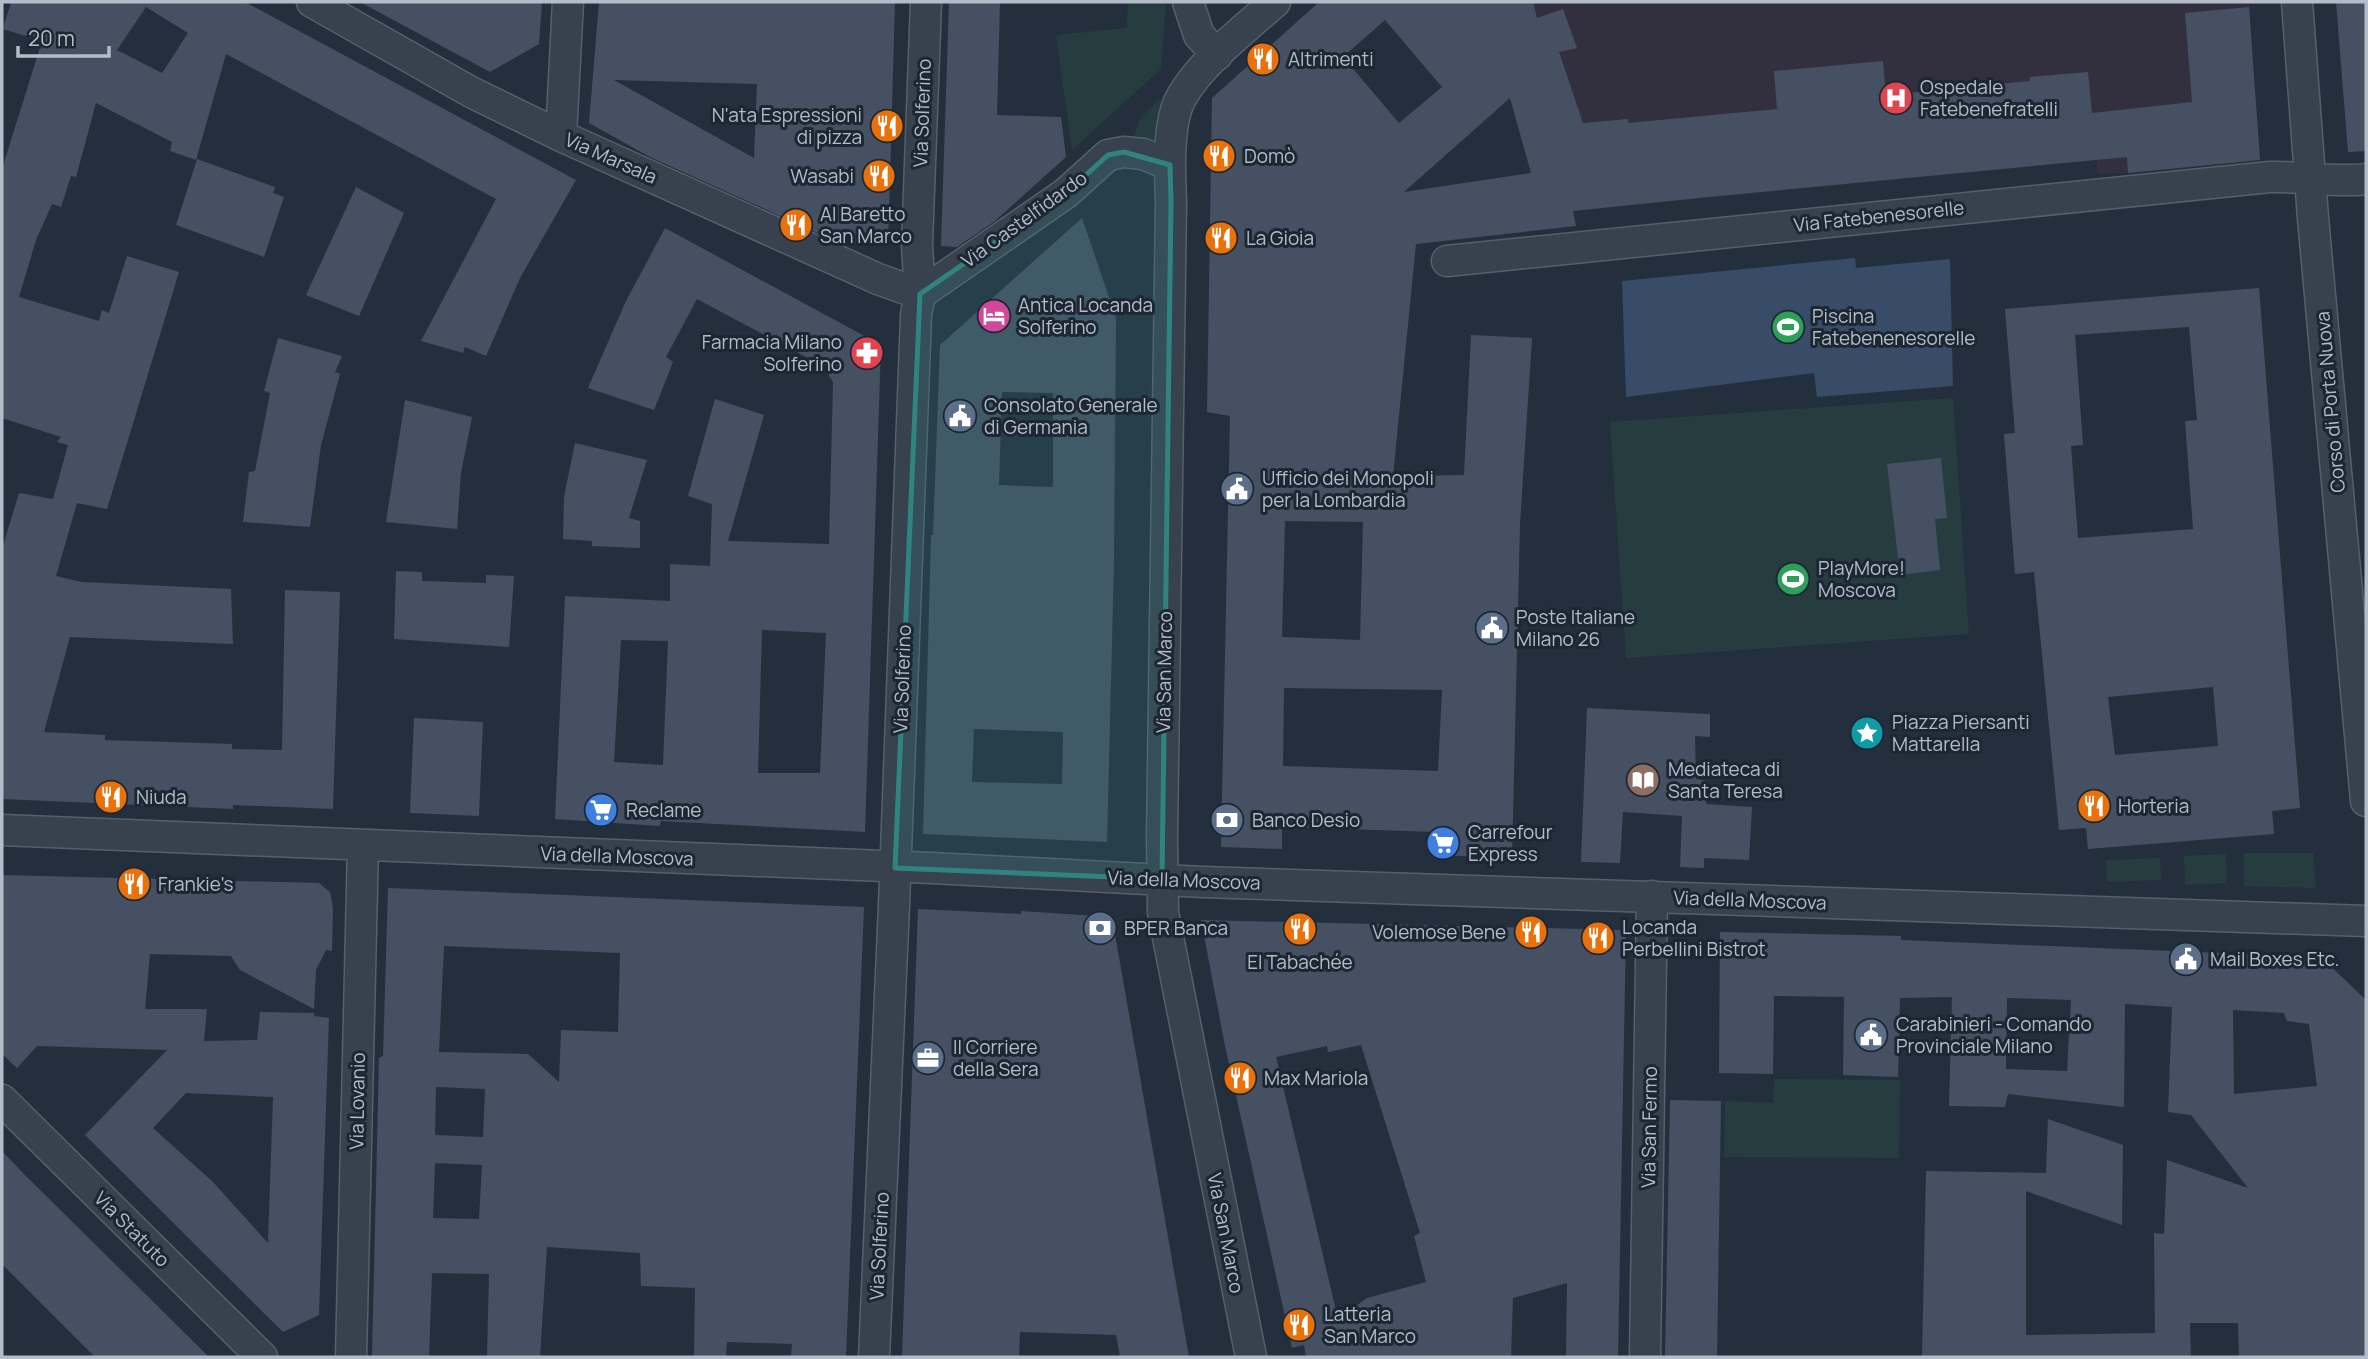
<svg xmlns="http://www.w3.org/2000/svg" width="2368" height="1359" viewBox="0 0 2368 1359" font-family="Manrope,sans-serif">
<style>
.medical{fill:#32303f}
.green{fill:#263c3f}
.water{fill:#394c67}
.building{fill:#455162;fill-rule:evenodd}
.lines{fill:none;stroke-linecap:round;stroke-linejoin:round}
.street-casing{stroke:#565f6c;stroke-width:33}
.street{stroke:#38414e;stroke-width:30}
.marked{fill:#308480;fill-opacity:0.2;stroke:#308480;stroke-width:5;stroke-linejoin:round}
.labels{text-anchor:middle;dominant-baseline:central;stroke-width:6;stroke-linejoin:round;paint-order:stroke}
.poi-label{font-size:19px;fill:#b4bcc9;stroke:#1d2633;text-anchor:start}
.street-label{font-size:19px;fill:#b4bcc9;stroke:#1d2633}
</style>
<rect width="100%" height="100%" fill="#242f3e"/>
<path class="medical" d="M1507,2H2249L2260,160L2128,173H2097V160L1573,211L1532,89Z"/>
<path class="green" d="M1128,2H1166L1161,69L1072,150L1056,35L1127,28Z
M1160,99L1163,106L1159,144L1134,142C1136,119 1143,115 1160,99Z
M1953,398L1969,634L1626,658L1610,422Z
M2244,853H2313L2316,888L2244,886Z
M2226,854L2227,883L2185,885L2184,856Z
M2160,858L2161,880L2107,882L2106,860Z
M1774,1079L1900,1080L1899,1158L1724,1157L1725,1101L1773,1103Z"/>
<path class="water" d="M1855,258L1856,268L1950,259L1953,386L1817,397L1814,373L1626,397L1622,281Z"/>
<path class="building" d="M11,2H245L576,180L520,278L486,356L465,347L463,353L421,341L496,199L226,54L196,160L170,151L172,142L96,103L76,177L71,176L61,207L52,204L36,240L19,297L99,321L102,310L109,313L127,256L179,272L107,509L77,503L56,576L82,582L231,589L233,644L70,637L44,732L105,735V740L232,744V749L282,750L285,590L340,592L333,809L233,805V809L2,799V549L19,493L53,499L68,445L57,442L61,437L2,418V169L42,41L3,29ZM146,7L188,33L162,73L117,50Z
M360,2H542L539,44L490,72Z
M599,2H895L888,245L840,243L650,157L589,123ZM614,80L757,84L754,158Z
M949,2H1000L997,115L1061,117L1066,157L995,221L957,247L941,246Z
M1319,2H1533L1537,18L1563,9L1577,48L1559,52L1583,123L1628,119V123L1777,109L1774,71L1883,61L1886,95L2030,81V77L2088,72L2092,113L2192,102L2185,13L2249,7L2260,160L2128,173L2127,157L1708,197L1573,211L1576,226L1416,244L1393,476L1464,475L1471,335L1532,338L1520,524L1512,858L1435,855L1436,832L1282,827V849L1221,847L1230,416L1207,412L1212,98ZM1385,20L1442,87L1399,123L1343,57ZM1510,98L1531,173L1404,192ZM1285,521L1363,522L1360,640L1282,637ZM1284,688L1442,690L1438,771L1283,766Z
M2336,2H2366V151L2348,152Z
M197,159L275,187L273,193L284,197L264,257L176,225Z
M356,187L404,213L359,316L306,295Z
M1082,218L1116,318L1114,561L1107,842L923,834L931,535H933L940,345ZM1002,392L1053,393V487L999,485ZM974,729L1063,732L1062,784L972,782Z
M665,228L881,345L865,832L661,821L660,826L555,819L565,596L670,601V564L710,566L712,504L688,496L715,399L764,415L728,541L829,544L833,382L823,366L697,299L666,357L673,362L654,410L588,388L626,301ZM762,630L826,633L820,773H758ZM621,640L668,641L663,765L614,762Z
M2259,288L2300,808L2272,811L2274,834L2088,849L2086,828L2059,830L2034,572L2015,574L2004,434L2015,433L2005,309ZM2189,327L2197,420L2185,421L2193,529L2078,538L2071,446L2083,445L2075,335ZM2213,687L2218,746L2115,755L2108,697Z
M278,338L342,356L335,372L340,374L321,445L310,527L243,522L249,472L255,471L270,393L264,391Z
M405,400L472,417L461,473L457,529L386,522Z
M575,443L647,460L629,518L640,521V548L592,546V541L563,539L564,497Z
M1941,458L1947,518L1935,519L1940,570L1900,575L1887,464Z
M396,571L422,572V581L486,583V575L514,576L509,647L394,639Z
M1587,708L1710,714V737L1695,736L1696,779L1707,781L1706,804L1752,807L1749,860L1704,858V868L1680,867L1682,816L1623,812L1620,863L1581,862Z
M414,718L483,722L479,816L410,813Z
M2,875L319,883L330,892L333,908L332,951L326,950L316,970L314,1009L240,970L231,956L150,954L145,1009H207L204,1041L257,1040L260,1012L314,1013V1016L329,1018L319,1315L283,1332L85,1135L167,1050L37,1046L17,1068L2,1054ZM186,1093L273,1097L268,1243L213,1182L153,1128Z
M388,888L864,907L846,1357H791L792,1344L727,1342L726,1357H694L695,1288L641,1286L640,1253L547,1247L540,1357H487L489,1274L432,1273L429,1357H372L379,1058L383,1056ZM444,946L620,953L618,1032L561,1030L559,1082L528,1054L439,1052ZM436,1087L485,1089L483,1137L435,1135ZM435,1163L482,1165L479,1219L433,1218Z
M918,909L1021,914V911L1112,917L1189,1357H1120L1116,1335L1020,1332L1019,1357H902Z
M1201,920L1626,930L1618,1357H1566L1567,1283L1513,1298L1511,1357H1306L1304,1345L1292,1348L1225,1046ZM1361,1045L1420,1233L1414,1236L1426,1282L1367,1298L1338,1319L1276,1057L1327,1046L1328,1052Z
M1720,932L1901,936V940L2321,957L2366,1000V1357H2239L2238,1323H2190L2191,1357H1922L1926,1171L2046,1173L2048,1119L2123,1145L2122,1225L2026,1191V1335L2155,1333L2154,1233L2164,1234L2167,1160L2248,1188L2191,1115L2168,1112L2172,1007L2125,1004L2124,1107L2008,1094L2005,1107L1949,1106L1952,997L1900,998L1898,1077L1843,1075L1844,997L1774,996L1773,1074L1719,1073ZM2007,998L2071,1000L2067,1071L2006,1069ZM2233,1010L2284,1013L2287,1021L2309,1024L2317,1086L2234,1094Z
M1670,1100L1721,1101L1717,1357H1665Z
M2,1151L23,1173L209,1357H95L2,1264Z"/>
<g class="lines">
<defs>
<path id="street" d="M312,2L471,92L561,136L878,279L920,294
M1188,2L1199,35L1217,55
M2297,2L2313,218L2366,801
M561,136L568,2
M1447,261L2270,177C2303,176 2334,183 2366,179
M920,294L1066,193L1108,155L1124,152L1143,154L1170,165
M2,830L932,868L1203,882L2366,921
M2,1100L262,1357
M351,1357L363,845
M874,1357L894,905L916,315L920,294L917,245L926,2
M1251,1357L1163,912L1162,837L1171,202C1170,174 1168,137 1176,110C1187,73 1247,27 1275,2
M1645,1357L1652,896"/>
</defs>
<use href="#street" class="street-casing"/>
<use href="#street" class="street"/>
</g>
<path class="marked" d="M1124,152L1170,165L1171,202L1162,879L895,868L920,294L1066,193L1108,155Z"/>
<defs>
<symbol id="restaurant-disc" viewBox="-11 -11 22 22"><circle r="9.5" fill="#e8710a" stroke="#1d2633"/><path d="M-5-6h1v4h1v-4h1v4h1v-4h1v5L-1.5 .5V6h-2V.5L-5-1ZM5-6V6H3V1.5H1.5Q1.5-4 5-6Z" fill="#fff"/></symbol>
<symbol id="hospital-disc" viewBox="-11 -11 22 22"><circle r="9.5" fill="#e0444e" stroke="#1d2633"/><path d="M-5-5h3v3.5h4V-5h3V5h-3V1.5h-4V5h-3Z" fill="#fff"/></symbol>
<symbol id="hotel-disc" viewBox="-11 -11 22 22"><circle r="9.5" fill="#d1479c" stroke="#1d2633"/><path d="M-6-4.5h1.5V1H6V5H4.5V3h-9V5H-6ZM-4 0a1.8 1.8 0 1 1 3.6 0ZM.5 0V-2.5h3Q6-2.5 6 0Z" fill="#fff"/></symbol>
<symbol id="stadium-disc" viewBox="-11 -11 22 22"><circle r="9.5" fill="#2e9e5b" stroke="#1d2633"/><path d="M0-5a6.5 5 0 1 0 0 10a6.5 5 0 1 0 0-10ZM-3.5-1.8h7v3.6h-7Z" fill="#fff"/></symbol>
<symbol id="pharmacy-disc" viewBox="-11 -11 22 22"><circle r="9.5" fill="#e0444e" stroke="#1d2633"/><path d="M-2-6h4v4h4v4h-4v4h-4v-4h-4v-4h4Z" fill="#fff"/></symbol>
<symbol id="civic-disc" viewBox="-11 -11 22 22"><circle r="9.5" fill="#5c6f8a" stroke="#1d2633"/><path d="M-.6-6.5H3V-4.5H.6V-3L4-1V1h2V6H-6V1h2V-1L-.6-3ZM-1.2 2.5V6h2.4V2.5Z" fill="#fff"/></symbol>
<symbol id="sight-disc" viewBox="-11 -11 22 22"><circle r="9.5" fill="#0f9aa8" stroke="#1d2633"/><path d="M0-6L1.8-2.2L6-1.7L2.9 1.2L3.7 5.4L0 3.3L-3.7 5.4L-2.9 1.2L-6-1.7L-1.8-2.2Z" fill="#fff"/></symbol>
<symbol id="library-disc" viewBox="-11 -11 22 22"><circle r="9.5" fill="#8d6e63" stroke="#1d2633"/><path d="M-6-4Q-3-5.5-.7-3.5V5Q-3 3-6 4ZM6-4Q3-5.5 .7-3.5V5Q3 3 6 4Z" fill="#fff"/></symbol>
<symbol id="supermarket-disc" viewBox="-11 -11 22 22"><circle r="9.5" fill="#3f7fe0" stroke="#1d2633"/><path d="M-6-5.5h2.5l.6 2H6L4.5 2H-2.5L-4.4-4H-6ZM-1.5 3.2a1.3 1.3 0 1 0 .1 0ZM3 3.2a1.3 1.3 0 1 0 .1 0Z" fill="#fff"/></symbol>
<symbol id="bank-disc" viewBox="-11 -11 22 22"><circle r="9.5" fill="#5c6f8a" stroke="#1d2633"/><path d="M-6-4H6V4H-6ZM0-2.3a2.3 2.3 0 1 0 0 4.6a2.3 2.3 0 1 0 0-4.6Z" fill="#fff"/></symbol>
<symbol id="office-disc" viewBox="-11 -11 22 22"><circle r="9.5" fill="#5c6f8a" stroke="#1d2633"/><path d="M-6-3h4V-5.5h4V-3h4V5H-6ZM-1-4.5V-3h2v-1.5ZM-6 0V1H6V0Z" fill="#fff"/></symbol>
</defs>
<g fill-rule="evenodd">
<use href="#restaurant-disc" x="1244" y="40" width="38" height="38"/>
<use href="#hospital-disc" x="1877" y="79" width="38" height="38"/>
<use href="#restaurant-disc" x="868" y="107" width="38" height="38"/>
<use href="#restaurant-disc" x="1200" y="137" width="38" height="38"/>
<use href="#restaurant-disc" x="860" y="157" width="38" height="38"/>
<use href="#restaurant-disc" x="777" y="206" width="38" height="38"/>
<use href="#restaurant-disc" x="1202" y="219" width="38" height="38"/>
<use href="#hotel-disc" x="975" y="297" width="38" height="38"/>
<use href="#stadium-disc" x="1769" y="308" width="38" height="38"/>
<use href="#pharmacy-disc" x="848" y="334" width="38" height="38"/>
<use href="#civic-disc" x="941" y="397" width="38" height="38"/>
<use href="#civic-disc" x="1218" y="470" width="38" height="38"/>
<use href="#stadium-disc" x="1774" y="560" width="38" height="38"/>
<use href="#civic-disc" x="1473" y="609" width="38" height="38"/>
<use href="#sight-disc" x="1848" y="714" width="38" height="38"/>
<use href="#library-disc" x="1624" y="761" width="38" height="38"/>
<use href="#restaurant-disc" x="92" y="778" width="38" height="38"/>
<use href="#restaurant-disc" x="2075" y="787" width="38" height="38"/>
<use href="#supermarket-disc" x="582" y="791" width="38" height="38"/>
<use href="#bank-disc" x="1208" y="801" width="38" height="38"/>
<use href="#supermarket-disc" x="1424" y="824" width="38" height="38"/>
<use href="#restaurant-disc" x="115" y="865" width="38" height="38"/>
<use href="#bank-disc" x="1081" y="909" width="38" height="38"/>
<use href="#restaurant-disc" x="1281" y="910" width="38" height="38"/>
<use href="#restaurant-disc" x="1512" y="913" width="38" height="38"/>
<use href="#restaurant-disc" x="1579" y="919" width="38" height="38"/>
<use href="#civic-disc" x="2167" y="940" width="38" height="38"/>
<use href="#civic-disc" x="1852" y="1016" width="38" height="38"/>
<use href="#office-disc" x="909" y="1039" width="38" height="38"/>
<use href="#restaurant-disc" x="1221" y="1059" width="38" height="38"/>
<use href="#restaurant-disc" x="1280" y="1306" width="38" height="38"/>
</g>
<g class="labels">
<g class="poi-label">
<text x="1288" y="59">Altrimenti</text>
<text x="1920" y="87">Ospedale<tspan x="1920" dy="22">Fatebenefratelli</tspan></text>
<text x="862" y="115" text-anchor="end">N'ata Espressioni<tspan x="862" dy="22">di pizza</tspan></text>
<text x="1244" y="156">Domò</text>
<text x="854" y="176" text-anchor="end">Wasabi</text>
<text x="820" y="214">Al Baretto<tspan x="820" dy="22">San Marco</tspan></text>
<text x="1246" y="238">La Gioia</text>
<text x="1018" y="305">Antica Locanda<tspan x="1018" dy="22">Solferino</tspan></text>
<text x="1812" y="316">Piscina<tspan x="1812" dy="22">Fatebenenesorelle</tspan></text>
<text x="842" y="342" text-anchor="end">Farmacia Milano<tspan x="842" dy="22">Solferino</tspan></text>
<text x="984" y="405">Consolato Generale<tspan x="984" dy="22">di Germania</tspan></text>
<text x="1262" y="478">Ufficio dei Monopoli<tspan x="1262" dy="22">per la Lombardia</tspan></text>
<text x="1818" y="568">PlayMore!<tspan x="1818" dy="22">Moscova</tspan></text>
<text x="1516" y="617">Poste Italiane<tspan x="1516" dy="22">Milano 26</tspan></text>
<text x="1892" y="722">Piazza Piersanti<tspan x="1892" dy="22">Mattarella</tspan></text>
<text x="1668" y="769">Mediateca di<tspan x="1668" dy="22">Santa Teresa</tspan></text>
<text x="136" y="797">Niuda</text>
<text x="2118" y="806">Horteria</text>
<text x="626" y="810">Reclame</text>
<text x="1252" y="820">Banco Desio</text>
<text x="1468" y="832">Carrefour<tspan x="1468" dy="22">Express</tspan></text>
<text x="158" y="884">Frankie's</text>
<text x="1622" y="927">Locanda<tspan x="1622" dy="22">Perbellini Bistrot</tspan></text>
<text x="1124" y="928">BPER Banca</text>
<text x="1506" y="932" text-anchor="end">Volemose Bene</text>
<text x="2210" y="959">Mail Boxes Etc.</text>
<text x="1300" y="962" text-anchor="middle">El Tabachée</text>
<text x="1896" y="1024">Carabinieri - Comando<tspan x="1896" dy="22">Provinciale Milano</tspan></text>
<text x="953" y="1047">Il Corriere<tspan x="953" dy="22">della Sera</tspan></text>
<text x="1264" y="1078">Max Mariola</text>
<text x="1324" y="1314">Latteria<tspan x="1324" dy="22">San Marco</tspan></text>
</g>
<g class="street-label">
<text transform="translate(922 113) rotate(-88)">Via Solferino</text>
<text transform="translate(611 158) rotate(24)">Via Marsala</text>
<text transform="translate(1879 216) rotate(-6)">Via Fatebenesorelle</text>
<text transform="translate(1024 219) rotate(-36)">Via Castelfidardo</text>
<text transform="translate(2330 402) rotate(-95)">Corso di Porta Nuova</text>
<text transform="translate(1164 672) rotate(-89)">Via San Marco</text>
<text transform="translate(902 679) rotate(-88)">Via Solferino</text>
<text transform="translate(617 856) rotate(2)">Via della Moscova</text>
<text transform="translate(1184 880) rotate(2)">Via della Moscova</text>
<text transform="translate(1750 900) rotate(2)">Via della Moscova</text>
<text transform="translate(357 1101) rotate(-89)">Via Lovanio</text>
<text transform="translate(1649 1127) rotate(-89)">Via San Fermo</text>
<text transform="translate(132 1229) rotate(45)">Via Statuto</text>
<text transform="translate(1226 1233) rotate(79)">Via San Marco</text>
<text transform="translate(879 1246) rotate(-87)">Via Solferino</text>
</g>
</g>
<rect width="2368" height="1359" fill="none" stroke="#b4bcc9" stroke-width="7"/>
<path d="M18 46v10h91v-10" fill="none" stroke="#b4bcc9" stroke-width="3.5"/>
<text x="28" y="46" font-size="21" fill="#b4bcc9" stroke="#1d2633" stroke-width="5" paint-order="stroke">20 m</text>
</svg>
